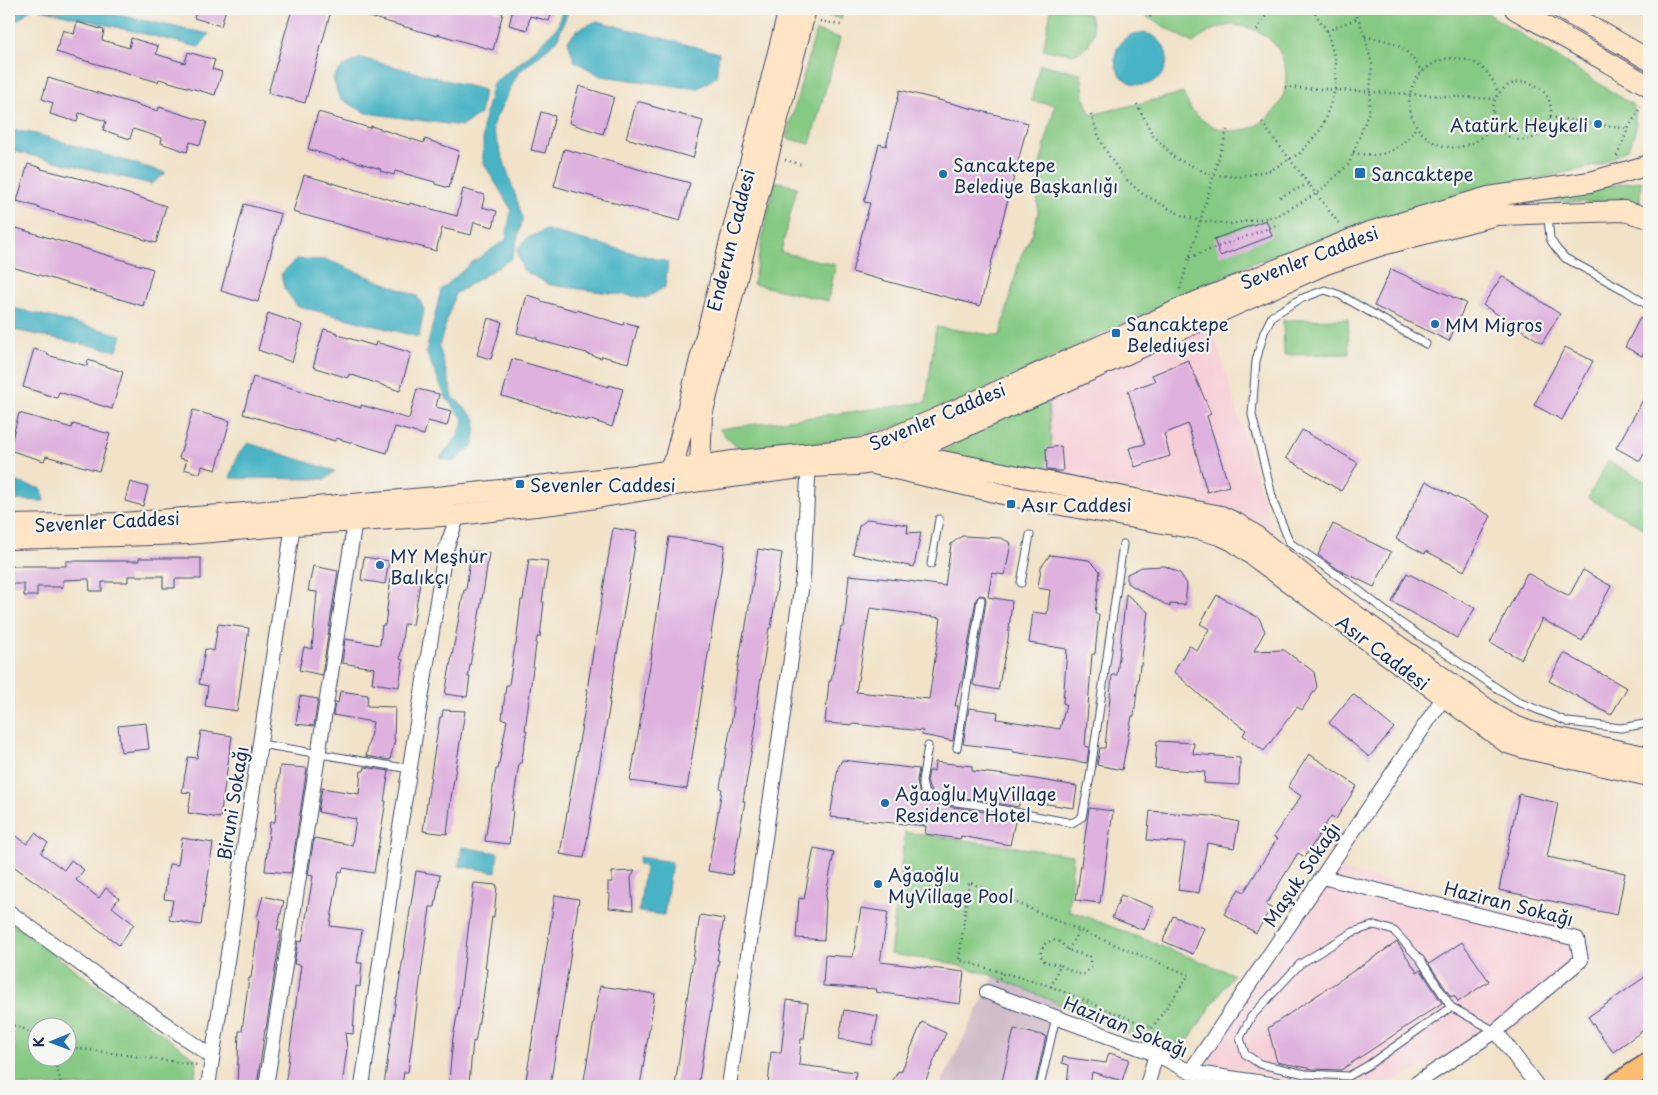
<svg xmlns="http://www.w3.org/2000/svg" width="1658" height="1095" viewBox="0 0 1658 1095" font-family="'Playpen Sans',sans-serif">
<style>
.built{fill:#f6cfd7}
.industrial{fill:#d1bdc9}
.green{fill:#85c982;stroke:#507c70;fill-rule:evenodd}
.water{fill:#47b3c5;stroke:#317192}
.building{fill:#deb1de;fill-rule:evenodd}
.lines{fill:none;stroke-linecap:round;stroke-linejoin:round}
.lane-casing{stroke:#3b4a6e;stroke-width:9}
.street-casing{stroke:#3b4a6e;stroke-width:16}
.secondary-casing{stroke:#3b4a6e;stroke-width:22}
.primary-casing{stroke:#3b4a6e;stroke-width:25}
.path{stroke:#3b4a6e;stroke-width:2.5;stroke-dasharray:1 4;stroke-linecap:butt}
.lane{stroke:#fff;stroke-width:7}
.street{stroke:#fff;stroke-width:14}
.secondary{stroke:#ffe4c6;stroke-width:20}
.primary{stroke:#febc70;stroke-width:22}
.poi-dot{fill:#1f6fb2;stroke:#f6f6f2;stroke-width:2}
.labels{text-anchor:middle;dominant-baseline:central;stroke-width:4.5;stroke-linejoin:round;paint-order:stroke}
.poi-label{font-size:18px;fill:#1b2f5e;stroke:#f6f6f2;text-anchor:start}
.street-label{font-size:18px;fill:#1b2f5e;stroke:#f6f6f2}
</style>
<rect width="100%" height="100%" fill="#f6f6f2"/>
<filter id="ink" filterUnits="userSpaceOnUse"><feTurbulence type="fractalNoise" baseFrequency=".02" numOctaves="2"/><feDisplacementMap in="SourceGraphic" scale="10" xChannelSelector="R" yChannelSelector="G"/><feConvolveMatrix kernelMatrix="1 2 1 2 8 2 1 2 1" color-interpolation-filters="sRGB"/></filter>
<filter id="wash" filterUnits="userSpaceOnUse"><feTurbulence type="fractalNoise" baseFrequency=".0096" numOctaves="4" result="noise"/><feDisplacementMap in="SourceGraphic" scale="20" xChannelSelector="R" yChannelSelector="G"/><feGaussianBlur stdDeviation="1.12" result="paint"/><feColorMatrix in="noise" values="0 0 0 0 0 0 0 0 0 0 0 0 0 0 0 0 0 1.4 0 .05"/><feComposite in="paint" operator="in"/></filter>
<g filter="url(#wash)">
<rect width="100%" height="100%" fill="#f1e2c8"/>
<path class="built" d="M1207,327L1215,336L1274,537L1209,505L1054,474L1047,393Z
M1337,869L1587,932L1591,961L1517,1027L1380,1086H1319L1202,1061Z"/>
<path class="industrial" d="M994,976L1061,1005L1041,1086H940Z"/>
<path class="green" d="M815,9H844L841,19L814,12Z
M1051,9H1068L1090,14L1094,33L1087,47L1076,54L1043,50Z
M1133,9H1481L1633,105L1636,126L1634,136L1628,149L1599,165L1487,190L1360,227L1250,264L915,422L833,441L755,454L732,443L719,429L926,402L936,327L1000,336L1020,258L1033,232L1038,213L1037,176L1055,105L1031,101L1040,64L1081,73L1085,100L1091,115L1183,93C1186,99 1188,105 1192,110C1232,158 1304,115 1282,57C1277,44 1265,33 1252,29C1227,21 1213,27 1193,43Z
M816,31L840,38L810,144L786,138Z
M774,181L797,187L781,252L836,265L828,301L753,284Z
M1641,181L1640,204L1510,200Z
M1348,319L1349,354L1284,355L1283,320Z
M1047,393L1054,474L940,453Z
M1608,461L1649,483V531L1588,498Z
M905,832L1073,855L1069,910L1233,974L1178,1055L994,976L950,963L890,954Z
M9,921L197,1060L194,1086H9ZM38,1028H68V1058H38Z"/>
<path class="water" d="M9,9H31L9,27Z
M40,9H94L103,12L209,34L199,47Z
M562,9H569L557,40L518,73L492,126L523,218L512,258L455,294L439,346L453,397L476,419L474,445L453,462L440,458L458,436L464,420L446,398L426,352L441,290L471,263L506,240L511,209L483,162V124L493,83L526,58L558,26Z
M597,21L719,53L716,77L697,89L601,76L574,61L568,41L577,30Z
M1115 59a26 26 0 1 1 52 0a26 26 0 1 1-52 0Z
M361,58L484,90L480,114L462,126L366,113L339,98L333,78L342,67Z
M9,129L36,134L166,173L151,184L9,150Z
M546,230L668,262L665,287L646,298L550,285L523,270L517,250L526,239Z
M296,259L327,260L417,296L424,309L419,337L297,306L284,288L281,274Z
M9,307L122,335L117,351L9,329Z
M248,443L335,471L326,479L230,478L238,454Z
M9,480L42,489L44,501L9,500Z
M462,847L498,853L496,872L459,866Z
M639,857L672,862L664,915L639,912L645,866L638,864Z"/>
<g id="blocks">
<path class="building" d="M197,9H226L221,26L194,18Z
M292,9H322L331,11L305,103L268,93Z
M354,9H489L503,13L493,50L437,34V36L353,12Z
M513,9H553L549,21L530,16L527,30L509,25Z
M77,22L104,30L102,40L129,48L131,38L158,46L156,54L185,63L188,52L215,60L212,69L222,72L215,95L159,79L158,82L56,52L63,30L74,34Z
M48,78L158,111L159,107L207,122L200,145L190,142L187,152L161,143L162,138L133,129L130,139L103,130L106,121L79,113L77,122L50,114L53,103L42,99Z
M579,86L614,97L603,134L569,123Z
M900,90L1028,123L980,306L852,272L870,203L864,202L879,144L886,146Z
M637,101L651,105V106L703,121L693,158L647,145V144L626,138Z
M318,112L332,116V117L370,128L371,126L424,143L425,139L459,151L449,188L435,184V182L395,171L394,175L380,171L381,169L343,158L342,160L308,149Z
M541,112L555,116L545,153L531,150Z
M564,149L690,183L680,221L554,186Z
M28,164L42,168L41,169L78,178L166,206L156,243L142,239V238L38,208V207L17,201Z
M304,175L409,205L410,203L457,216L463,189L485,195L482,207L497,211L493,227L474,222L471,235L442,228L436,251L293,212Z
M244,204L281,214L258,302L221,291Z
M1266,220L1272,236L1220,256L1214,239Z
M13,227L153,269L143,306L9,266V242Z
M1391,269L1466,303L1449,341L1374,306Z
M1502,276L1560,314L1542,343L1483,305Z
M527,295L541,299V301L577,311V310L623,325L624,322L638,326L628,363L602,356L601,358L587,354V353L537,340V338L517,333Z
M268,313L303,325L292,362L258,350Z
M488,318L502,322L491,359L477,355Z
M1640,318L1649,323V343L1642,356L1625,347Z
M324,329L338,333V335L375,346L376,342L411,353L400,391L349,374L348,378L313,367Z
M1565,347L1593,361L1562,420L1534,405Z
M34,349L48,353L47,355L87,366L88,360L123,372L112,409L59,392L57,398L23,387Z
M512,359L609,387V385L623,389L612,427L588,419V421L502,396Z
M1188,360L1211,414L1207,416L1229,486L1207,492L1188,424L1164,434L1170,456L1135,467L1129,448L1145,444L1128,391L1155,381L1152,375Z
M253,377L361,408V405L409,419L417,389L439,394L436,407L451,411L447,426L428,421L424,435L395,427L387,453L336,438L335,441L243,414Z
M1649,389V444L1640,461L1616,448Z
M193,410L230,421L216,470L202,466L200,474L184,469L187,460L179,458Z
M19,413L72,428L73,424L110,434L99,471L46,456L44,461L9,450Z
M1302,430L1358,463L1341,491L1286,458Z
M1061,446L1063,471H1057L1047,470L1046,448Z
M1426,481L1491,516L1464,571L1426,551L1425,554L1396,539Z
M130,482L148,487L143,506L125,501Z
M868,519L908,525L907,533L921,532L914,567L853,554L859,526Z
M1333,524L1391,552L1374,587L1339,570L1318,555Z
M613,528L637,532L609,703H610L584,858L560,854L588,690H587Z
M962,536L1001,538L1011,543L1005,575L992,573L988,597L1012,601L1008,639L998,690L973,685L986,601L985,596L980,595L976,599L962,683H960L955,706H958L953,741L922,735L923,731L853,724V725L825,723L829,681H831L841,627H844L849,575L908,581L945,586L951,544ZM870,608L941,618L929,699L856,692Z
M669,537L725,545L687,789L630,781L652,654H651Z
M758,549L782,553L771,628H769L761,677L755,718H757L743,801H745L732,875L708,871L722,789L720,788L734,707L732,706L738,665L744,632H745Z
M471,551L489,553L484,587L468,677H470L467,697L445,694L464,590H466Z
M1050,555L1089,560L1100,571L1095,614H1099L1095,654H1092L1085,746L1089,747L1087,763L1013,752V750L963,744L969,708L998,712L997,719L1060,729L1066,704L1063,703L1067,649L1029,643L1033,612L1047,614L1050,590L1038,588L1041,567Z
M364,557L389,561L385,584L361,580Z
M139,558H201V579H175V588H163V576H128V582H102V591H90L89,579L63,580V587H37V596H24V584H9V566H66V561H139Z
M529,559L548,561L542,602H544L540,637H537L525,730L527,731L521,763H519L512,811H513L509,844L485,841L496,769H498L507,720L502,719L506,685H509L515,645H516L521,600H523Z
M313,566L338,571L322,675L299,670L304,647L312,649L317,592L308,591Z
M1165,566L1180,573L1187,584L1185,605L1170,604V607L1127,583V574L1142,567Z
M1583,570L1611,586L1582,641L1542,619L1521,659L1490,643L1527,573L1569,596Z
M1407,573L1475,608L1457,638L1392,602Z
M391,578L420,583L413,625L404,624L400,659L403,660L399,687L372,683L374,668L342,663L345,639L380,645L382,625H385Z
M1126,594L1148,612L1141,665H1140L1134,716H1132L1122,770L1097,765L1100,748H1105L1112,675H1117Z
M1217,595L1259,618L1265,631L1254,651L1284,650L1314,672L1317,687L1302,710L1297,707L1264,751L1243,735L1246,730L1201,696L1174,672L1189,645L1197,651L1209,629L1200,624Z
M218,624L249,628L237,711L205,706L208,686L199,684L205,649L214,651Z
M1564,653L1627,688L1611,715L1549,681Z
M340,691L368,695L367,706L395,707L394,739H395L390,760L366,756L373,722L333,715L335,702L338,703Z
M1353,694L1394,728L1369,757L1329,723Z
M300,696L318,699L314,726L296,724Z
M443,710L465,711L451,798L447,834L423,831L433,760L440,717H442Z
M146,723L149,749L121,752L118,726Z
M201,731L232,736L220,818L188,813L191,793L182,792L188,757L197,758Z
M1157,741L1194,743L1193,754L1240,758L1239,785L1204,783L1205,772L1155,768Z
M1309,754L1357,786L1336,819L1331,816L1305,857L1298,853L1266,905L1271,908L1256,933L1224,914L1239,889L1244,892L1277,839L1273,837L1301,796L1288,787Z
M842,760L919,769L917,780L919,792L929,803L1016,817L1010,845L961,836L960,839L925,834L926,826L830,817L838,768Z
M935,762L972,766V771L1023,777L1077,786L1074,808L1020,800L1018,807L980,800L934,794L929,788L927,781L929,771H934Z
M280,766L307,768L291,873L265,871L270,822H275Z
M365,767L389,771L384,801H386L374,873L343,868L342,872L339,871L330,926L362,930L357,963H362L360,987L356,986L353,1034L345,1033L347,1048L342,1086H285L301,965L294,964L298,941L302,942L313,876L308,875L314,838L352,845L356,819L318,812L322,788L359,794L361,771H364Z
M1519,794L1558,803L1547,857L1625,873L1617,915L1499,890Z
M1089,808L1113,811L1100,903L1076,900Z
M1150,811L1212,816L1239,822L1234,848L1207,843L1199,893L1178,890L1185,843L1147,840Z
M9,830L27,844L35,833L48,843L41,853L64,870L71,860L84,870L76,880L99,898L106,888L119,898L112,907L134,924L119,945L48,891L9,863Z
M182,838L213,843L201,925L169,920L173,900L164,899L169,864L178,865Z
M814,848L834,852L825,900H826L824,940L796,938L799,898L804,899Z
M416,871L440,875L435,907H430L408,1072H404L402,1086H384L396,997H397Z
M635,871L631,877L633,910L609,908L610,894L608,893V882H612V872Z
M474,883L497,885L494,917H492L485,968L487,969L483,999L475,1042L473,1041L469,1083L449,1081L453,1038L459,1005Z
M555,895L579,899L560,1023L550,1086H525Z
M1121,895L1153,907L1144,930L1112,918Z
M263,896L284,901L277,930L281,931L280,938L266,1029H265L257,1086H237L239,1031H242L249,978H251L259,919L257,918Z
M861,908L888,912L880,962L964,972L960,1004L876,992L877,989L823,986L825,955L853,957Z
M700,915L724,919L717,960H719L698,1086H675L683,1031H682Z
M1173,916L1204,928L1193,954L1163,941Z
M1397,942L1417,972L1421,970L1442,1003L1341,1070L1313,1069L1277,1062L1268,1028Z
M1462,942L1489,981L1458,1002L1454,995L1451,997L1429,964Z
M1649,974V1026L1613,1052L1588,1017Z
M600,986L655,994L640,1086H583Z
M787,1000L808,1003L804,1039H801L799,1065L856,1072L855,1086H768L771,1052L781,1053Z
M844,1010L878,1016L872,1045L839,1039Z
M922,1022L946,1033L925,1082L923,1086H890L898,1071L901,1072Z
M1014,1029L1046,1036L1035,1086H1001Z
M1109,1053L1129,1059L1122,1081L1092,1072L1090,1086L1067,1084L1069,1065L1062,1063L1063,1057L1106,1063Z"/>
</g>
</g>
<g filter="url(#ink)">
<use href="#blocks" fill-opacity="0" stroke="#3b4a6e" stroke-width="1"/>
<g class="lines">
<defs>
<path id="lane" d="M1548,216L1550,239L1556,248L1565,258L1626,291L1649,306
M1426,344L1340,295L1325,290L1300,299L1272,316L1264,332L1256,361L1252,415L1274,504L1290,543L1352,585L1398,621L1516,701L1568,722L1621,728L1644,724L1649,721
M931,564L939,519
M1021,583L1030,535
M260,744L410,769
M928,746L922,781L924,791L932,799L979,805L1072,823L1082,817L1090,777L1123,544
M957,748L981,600
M1451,1007L1367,1066L1349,1076L1305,1074L1260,1064L1245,1054L1240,1038L1251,1017L1300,964L1353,932L1375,925L1394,931L1420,959L1451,1007L1495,1031
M1040,1086L1056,1017"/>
<path id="street" d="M1322,877L1577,939L1581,960L1496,1031L1412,1086
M9,912L86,968L212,1057
M987,992L1156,1054L1190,1072L1284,1086
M1496,1031L1537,1086
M1190,1072L1444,697
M208,1086L293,525
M266,1086L355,521
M362,1086L398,840L445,552L458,515
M729,1086L803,576L809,458
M1147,1086L1156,1054"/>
<path id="secondary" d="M1515,9L1649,86
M1561,9L1649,60
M902,453L1221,516L1236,523L1252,533L1338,603L1501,719L1515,726L1531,732L1649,757
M874,464L1016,497L1202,530L1220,535L1233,541L1507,743L1523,748L1649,776
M668,470L675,458L789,9
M701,479L700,466L702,415L806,9
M9,525L123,523L437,497L646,474L733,461L864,448L877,444L933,420L1127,334L1186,306L1369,232L1488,197L1590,182L1649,165
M9,539L188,534L293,525L458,515L578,501L701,481L809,467L857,465L872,463L905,454L1326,264L1382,245L1496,215L1624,211L1649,218"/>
<path id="primary" d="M1615,1086L1649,1064"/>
</defs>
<use href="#lane" class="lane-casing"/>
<use href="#street" class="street-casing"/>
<use href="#secondary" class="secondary-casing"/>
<use href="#primary" class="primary-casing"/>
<path class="path" d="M1150,17L1157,9
M820,21L841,25
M1257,30L1270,9
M1327,31L1358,18
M1365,37C1394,40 1407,47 1422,72
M1493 111a29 29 0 1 1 58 0a29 29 0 1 1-58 0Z
M1285,87L1495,99
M1137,104L1152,134L1175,158L1205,172L1214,175L1238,177L1271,170L1300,153L1322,128L1335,90L1336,63L1327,31L1312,9
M1091,115L1099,137L1110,158L1124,177L1141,193L1183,216L1201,221L1230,224L1277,216L1319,192L1349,164L1369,112L1372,64L1365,37L1358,18L1353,9
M1550,117L1628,129
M1262,123L1340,225
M1495,123C1446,188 1376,107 1427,68C1437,60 1450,56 1462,59C1482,62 1493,76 1498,94
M1467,130L1493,117
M1353,153C1360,154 1367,155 1374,155C1392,154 1409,142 1416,126
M1617,156L1628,129L1641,106
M785,160L803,165
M1280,197L1308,184
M1190,257L1280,224
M1180,289L1227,130
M1068,950L1079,930
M996,982L1004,973L959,960L969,882L1079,930L1189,975L1152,1028L1047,985L1004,973
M1051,987L1060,965L1045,962L1040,955L1044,944L1053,940L1060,942L1068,950L1090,957V968L1085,974H1077L1060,965
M9,1024L24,1029L38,1039
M68,1053L75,1048L198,1065
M52,1058L55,1062L62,1086
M55,1062L61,1058
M9,1082L15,1086"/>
<use href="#lane" class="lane"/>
<use href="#street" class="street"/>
<use href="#secondary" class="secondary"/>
<use href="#primary" class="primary"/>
</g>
</g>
<g class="poi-dot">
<circle cx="1598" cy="124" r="5"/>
<rect x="1354" y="167" width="12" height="12" rx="2.5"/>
<circle cx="943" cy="174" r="5"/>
<circle cx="1435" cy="324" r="5"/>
<rect x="1111" y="328" width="10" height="10" rx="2.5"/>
<rect x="515" y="479" width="10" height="10" rx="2.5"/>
<rect x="1006" y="499" width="10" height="10" rx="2.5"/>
<circle cx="380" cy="565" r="5"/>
<circle cx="885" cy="803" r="5"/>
<circle cx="878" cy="884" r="5"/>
</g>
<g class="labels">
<g class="poi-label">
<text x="1588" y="124" text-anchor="end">Atatürk Heykeli</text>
<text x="953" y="164">Sancaktepe<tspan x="953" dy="21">Belediye Başkanlığı</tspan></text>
<text x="1371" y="173">Sancaktepe</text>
<text x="1126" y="323">Sancaktepe<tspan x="1126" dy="21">Belediyesi</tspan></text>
<text x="1445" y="324">MM Migros</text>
<text x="530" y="484">Sevenler Caddesi</text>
<text x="1021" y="504">Asır Caddesi</text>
<text x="390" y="555">MY Meşhur<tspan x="390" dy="21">Balıkçı</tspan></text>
<text x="895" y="793">Ağaoğlu MyVillage<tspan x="895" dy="21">Residence Hotel</tspan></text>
<text x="888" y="874">Ağaoğlu<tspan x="888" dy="21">MyVillage Pool</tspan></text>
</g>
<g class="street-label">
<text transform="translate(730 240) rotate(-76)">Enderun Caddesi</text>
<text transform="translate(1309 257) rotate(-21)">Sevenler Caddesi</text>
<text transform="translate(937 416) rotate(-23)">Sevenler Caddesi</text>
<text transform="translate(107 521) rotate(-3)">Sevenler Caddesi</text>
<text transform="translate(1383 652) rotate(37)">Asır Caddesi</text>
<text transform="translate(232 803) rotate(-81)">Biruni Sokağı</text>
<text transform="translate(1301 874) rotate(-56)">Maşuk Sokağı</text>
<text transform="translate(1509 903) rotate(14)">Haziran Sokağı</text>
<text transform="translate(1126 1026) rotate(22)">Haziran Sokağı</text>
</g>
</g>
<rect width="1658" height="1095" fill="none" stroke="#f6f6f2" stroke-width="30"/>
<g transform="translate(52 1042) rotate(269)"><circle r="24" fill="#f6f6f2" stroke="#9ea6b7"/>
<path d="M0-4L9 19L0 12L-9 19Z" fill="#1f6fb2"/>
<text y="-8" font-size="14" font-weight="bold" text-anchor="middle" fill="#1b2f5e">K</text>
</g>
</svg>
